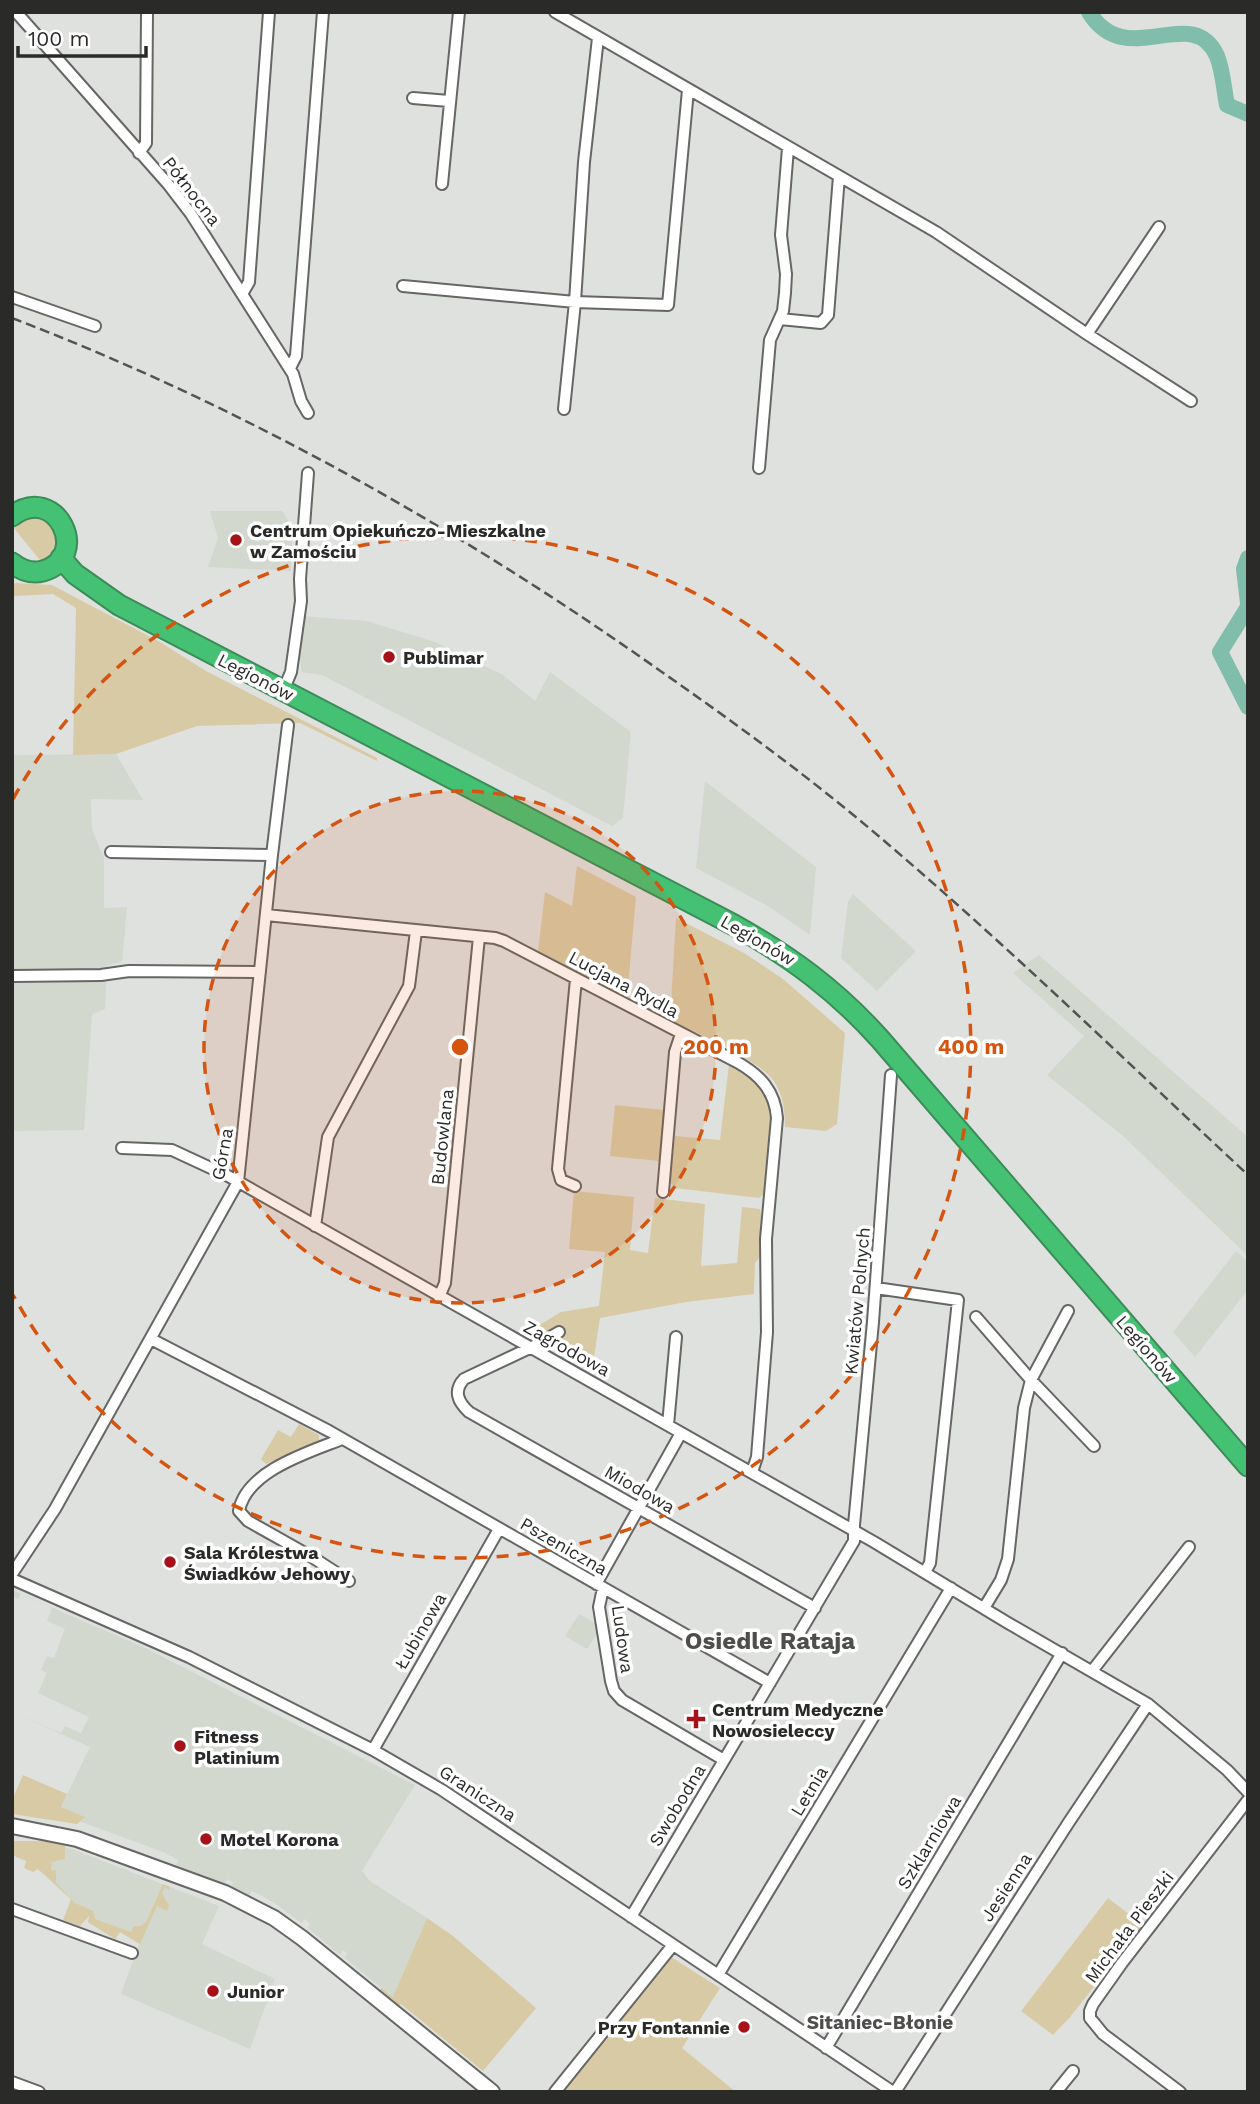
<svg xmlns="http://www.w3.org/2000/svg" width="1260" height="2104" viewBox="0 0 1260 2104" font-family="'Work Sans',sans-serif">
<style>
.built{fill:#d2d8ce}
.green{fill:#d8caa5}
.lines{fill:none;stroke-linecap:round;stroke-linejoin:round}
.river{stroke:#80bdaa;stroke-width:16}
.street-casing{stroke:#666765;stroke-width:14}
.secondary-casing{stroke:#666765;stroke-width:18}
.highway-casing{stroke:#3c8c59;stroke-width:23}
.street{stroke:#fff;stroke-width:10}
.secondary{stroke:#fff;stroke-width:14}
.highway{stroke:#45c173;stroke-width:19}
.rail{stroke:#535452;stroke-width:2.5;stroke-dasharray:10 5;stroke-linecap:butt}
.ring{fill:none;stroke:#d5540f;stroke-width:3.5;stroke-dasharray:12 9}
.poi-dot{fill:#a71218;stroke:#fff;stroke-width:2.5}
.labels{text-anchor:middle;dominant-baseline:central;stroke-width:7;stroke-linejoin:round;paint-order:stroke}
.street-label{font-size:18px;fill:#2a2b29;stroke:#fff}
.poi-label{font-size:18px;font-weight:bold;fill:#2a2b29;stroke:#fff;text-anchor:start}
.neighbourhood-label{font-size:19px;font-weight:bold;fill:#4e4f4d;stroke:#fff}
.district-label{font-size:24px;font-weight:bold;fill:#4e4f4d;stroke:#fff}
.centre{fill:#d5540f;stroke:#fff;stroke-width:3.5}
.ring-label{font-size:21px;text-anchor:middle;font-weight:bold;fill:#d5540f;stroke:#fff;stroke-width:7;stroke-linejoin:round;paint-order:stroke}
</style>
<rect width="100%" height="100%" fill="#dfe1de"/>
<path class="built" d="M210,511H282L292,526L291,571L208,567L218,538Z
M301,616L367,621L435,642L503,675L535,701L550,672L631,732L623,818L612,826L322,675L301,672V662L298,659Z
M116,754L143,800L91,799L92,829L104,858V908L127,907L122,962L107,965L105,1009L92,1014L84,1130L12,1131V755Z
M705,781L816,867L810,935L768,906L696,868Z
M853,894L916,951L877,991L841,958L848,902Z
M1039,955L1248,1137V1256L1123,1136L1047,1075L1084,1036L1013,973Z
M1236,1251L1248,1262V1290L1195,1357L1173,1332Z
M12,1590L143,1647L415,1785L362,1871L370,1881L427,1918L393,1998L345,1958L347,1953L343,1950L340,1955L308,1928L310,1924L305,1919L301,1923L276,1904L252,1891L248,1898L230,1890L233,1882L227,1879L224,1885L176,1865L178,1860L163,1852L79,1821L84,1817L61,1807L90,1747L12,1712L61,1733L65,1726L81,1733L89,1717L38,1693L47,1673L41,1670L47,1656L54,1658L65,1629L47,1621L52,1608L21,1594L18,1599L12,1596Z
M579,1614L595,1623L598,1632L587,1649L565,1636Z
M53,1845L72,1849L219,1906L202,1944L275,1979L250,2049L121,1994L139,1944L120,1932L115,1939L88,1922L90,1917L30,1862Z"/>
<path class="green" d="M37,514L57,528V553L43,564L13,527L14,524Z
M16,583L52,585L160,642L206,671L377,758V761L300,723L197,726L116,754L73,755L76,608L53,594L15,596L12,598V585Z
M577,866L636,897L627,997L538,951L545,892L572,906Z
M676,918L744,953L783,979L845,1033L837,1124L826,1131L785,1127C785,1110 783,1094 773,1080C756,1058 697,1033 670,1020Z
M729,1064C736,1069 745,1073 752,1078C784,1103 769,1157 766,1192L759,1198L675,1188L670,1182L675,1136L720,1140Z
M615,1105L664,1110L659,1161L610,1156Z
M574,1191L634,1197L630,1250L648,1253L655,1198L705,1204L701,1266L737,1263L742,1207L760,1209L761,1215L760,1257L755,1263L754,1294L686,1302L600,1318L592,1370L524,1334L561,1312L599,1306L605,1252L569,1249Z
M299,1424L319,1435V1441L266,1464L261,1459L278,1430L291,1437Z
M23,1775L67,1794L61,1807L85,1817L77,1824L12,1814V1800Z
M12,1841H50L65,1846V1859L52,1862L51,1870H56V1883L75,1903L93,1911L95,1919L131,1932L134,1926H141L146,1922L163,1884L170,1887L169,1890L165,1887L162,1893L169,1906L167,1911L157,1906L140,1944L120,1932L115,1939L88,1922L89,1916L80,1926L63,1920L71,1899L38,1869L33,1872L24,1868L26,1861L12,1855Z
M1108,1898L1143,1925L1070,2017L1053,2035L1021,2011Z
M427,1918L453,1936L536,2008L483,2071L401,2004L397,2008L379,1993L381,1988L393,1997Z
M671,1957L720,1988L682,2048L736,2092H563Z"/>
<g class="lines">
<path class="river" d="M1089,12C1126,73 1192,1 1217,56C1223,71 1224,90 1227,105L1248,114
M1248,558L1244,569L1248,603
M1248,607L1220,652L1248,707"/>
<defs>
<path id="street" d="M16,12L168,184L191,214L293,374L301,401L308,413
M555,12L936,232L1087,334L1191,401
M413,98L449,101
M139,153L146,143L147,12
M442,184L459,12
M403,286L575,302L668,305L688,90
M242,294L249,282L269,12
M12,297L95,326
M780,319L821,323L828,315L839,176
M1087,334L1159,227
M290,368L296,356L323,12
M564,409L575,302L584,162L598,38
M759,468L770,340L783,311L785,293L786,274L781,235L788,148
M283,691L291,672L301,601L300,579L308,473
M111,852L272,855
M266,915L495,938L504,941L737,1062C760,1075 775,1091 777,1118L766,1239L767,1332L757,1457L752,1472
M12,976L101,975L129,971L260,972
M122,1148L172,1150L228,1176L874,1542L1008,1623L1148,1704L1227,1770L1248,1792
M575,1186L561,1180L558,1169L576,979
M663,1192L675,1052L681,1034
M315,1226L328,1137L409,986L416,931
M876,1288L958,1300L930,1563L925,1572
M439,1297L445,1283L479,937
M976,1317L1031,1380L1094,1446
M559,1332L536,1345L464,1379C453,1391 458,1402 469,1412L815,1608
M151,1339L329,1431L770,1683
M668,1425L676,1337
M342,1439C309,1452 246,1471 239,1511L248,1521L312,1557L349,1581
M12,1574L55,1509L238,1182L272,855L288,725
M12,1579L189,1657L373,1750L442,1790L893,2092
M596,1584L681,1433
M603,1588L599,1607L611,1681L614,1691L622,1700L724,1760
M984,1608L1001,1580L1008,1559L1024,1408L1031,1380L1068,1311
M1092,1671L1189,1547
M373,1750L499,1529
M12,1909L132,1953
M631,1917L854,1541V1525L873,1322L891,1075
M718,1975L951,1588
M826,2048L1062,1653
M12,2082L39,2092
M555,2092L673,1945
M895,2092L1069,1822L1148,1704
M1056,2092L1073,2071
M1180,2092L1103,2034L1090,2018V2011L1093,2004L1122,1963L1248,1800"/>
<path id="secondary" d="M12,1826L77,1839L225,1893L274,1918L302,1938L492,2092"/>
<path id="highway" d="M12,516C56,482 92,557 43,571C32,574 21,570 12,563
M61,558L75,574L119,605L734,925C791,957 836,990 880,1039L1248,1466"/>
</defs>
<use href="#street" class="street-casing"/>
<use href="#secondary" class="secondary-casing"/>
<use href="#highway" class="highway-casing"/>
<use href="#street" class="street"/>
<use href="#secondary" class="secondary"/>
<use href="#highway" class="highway"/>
<path class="rail" d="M12,318C242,406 458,528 659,670C738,725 816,782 889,845C1012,950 1129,1064 1248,1175"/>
</g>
<circle cx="460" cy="1047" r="256" fill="#d5540f" fill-opacity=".12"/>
<g class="ring">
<circle cx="460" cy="1047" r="256"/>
<path d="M13 799A511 511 0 1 1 13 1295"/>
</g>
<g class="poi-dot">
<circle cx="236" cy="540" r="7"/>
<circle cx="389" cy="657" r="7"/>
<circle cx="170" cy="1562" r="7"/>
<path d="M692.5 1708.5h7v7h7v7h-7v7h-7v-7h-7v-7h7z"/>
<circle cx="180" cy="1746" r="7"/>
<circle cx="206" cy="1839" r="7"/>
<circle cx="213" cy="1991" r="7"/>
<circle cx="744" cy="2027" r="7"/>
</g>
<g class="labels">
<g class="street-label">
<text transform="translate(192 191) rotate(52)">Północna</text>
<text transform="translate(256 677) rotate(27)">Legionów</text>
<text transform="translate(758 940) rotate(30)">Legionów</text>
<text transform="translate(624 984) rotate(28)">Lucjana Rydla</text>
<text transform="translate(442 1137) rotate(-84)">Budowlana</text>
<text transform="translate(222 1154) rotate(-80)">Górna</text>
<text transform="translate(857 1301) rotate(-85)">Kwiatów Polnych</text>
<text transform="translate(567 1348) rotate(29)">Zagrodowa</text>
<text transform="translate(1147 1349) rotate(49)">Legionów</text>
<text transform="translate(640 1489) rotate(30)">Miodowa</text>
<text transform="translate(564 1546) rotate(30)">Pszeniczna</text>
<text transform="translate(420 1631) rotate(-60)">Łubinowa</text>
<text transform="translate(623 1639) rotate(82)">Ludowa</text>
<text transform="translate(809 1791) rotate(-59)">Letnia</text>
<text transform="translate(478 1793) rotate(33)">Graniczna</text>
<text transform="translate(677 1805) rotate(-59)">Swobodna</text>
<text transform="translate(929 1842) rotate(-59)">Szklarniowa</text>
<text transform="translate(1006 1887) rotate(-57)">Jesienna</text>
<text transform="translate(1129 1927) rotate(-53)">Michała Pieszki</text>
</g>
<g class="poi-label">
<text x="250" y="530">Centrum Opiekuńczo-Mieszkalne<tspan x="250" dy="21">w Zamościu</tspan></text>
<text x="403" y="657">Publimar</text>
<text x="184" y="1552">Sala Królestwa<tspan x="184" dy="21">Świadków Jehowy</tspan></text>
<text x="712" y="1709">Centrum Medyczne<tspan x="712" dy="21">Nowosieleccy</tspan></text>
<text x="194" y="1736">Fitness<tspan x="194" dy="21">Platinium</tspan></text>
<text x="220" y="1839">Motel Korona</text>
<text x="227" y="1991">Junior</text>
<text x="730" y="2027" text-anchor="end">Przy Fontannie</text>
</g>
<g class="neighbourhood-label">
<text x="880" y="2022">Sitaniec-Błonie</text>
</g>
<g class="district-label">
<text x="770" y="1641">Osiedle Rataja</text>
</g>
</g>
<circle cx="460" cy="1047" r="10" class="centre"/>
<g class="ring-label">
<text x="716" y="1054">200 m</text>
<text x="971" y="1054">400 m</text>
</g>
<rect width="1260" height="2104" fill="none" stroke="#2a2b29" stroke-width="28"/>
<path d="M18 46v10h128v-10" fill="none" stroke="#2a2b29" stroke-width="3.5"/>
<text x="28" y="46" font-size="21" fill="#2a2b29" stroke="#ffffff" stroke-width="5" paint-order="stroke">100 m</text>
</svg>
